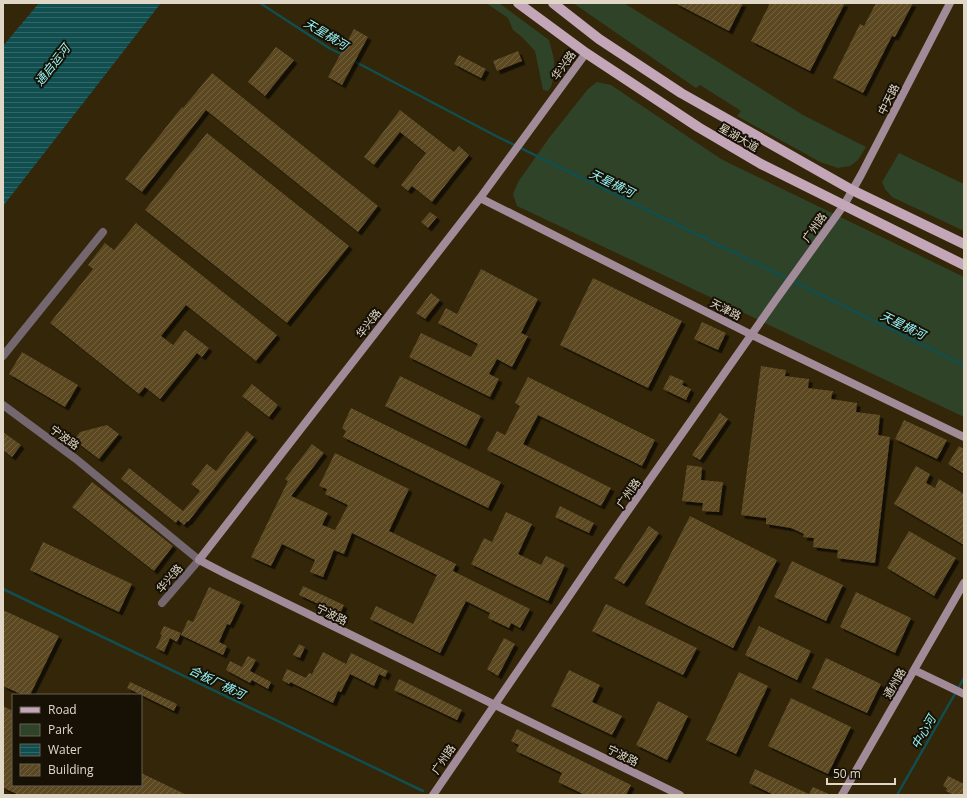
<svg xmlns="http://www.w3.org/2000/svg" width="967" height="798" viewBox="0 0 967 798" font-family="'Open Sans','Noto Sans SC',sans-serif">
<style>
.green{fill:#2e4327}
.water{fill:url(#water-rules)}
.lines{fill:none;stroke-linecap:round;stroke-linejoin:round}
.stream{stroke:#114e4f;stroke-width:2.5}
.building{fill:url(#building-hatch);filter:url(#shadow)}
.street{stroke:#75676f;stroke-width:8}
.secondary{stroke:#a18b98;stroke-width:8}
.primary{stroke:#c3a6b7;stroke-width:10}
.labels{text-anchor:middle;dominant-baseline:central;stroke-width:4;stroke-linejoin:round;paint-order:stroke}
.street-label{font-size:11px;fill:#e0d7c7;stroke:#161005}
.water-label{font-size:12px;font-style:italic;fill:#95f3f4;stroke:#161005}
</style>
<defs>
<pattern id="water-rules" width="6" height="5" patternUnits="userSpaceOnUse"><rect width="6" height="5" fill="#114e4f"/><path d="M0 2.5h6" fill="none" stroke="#336767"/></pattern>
<pattern id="building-hatch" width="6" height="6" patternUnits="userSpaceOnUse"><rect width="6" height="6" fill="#5b4823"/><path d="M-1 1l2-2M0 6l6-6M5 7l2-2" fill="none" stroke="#726241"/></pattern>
<filter id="shadow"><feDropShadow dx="3.5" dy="3.5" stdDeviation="0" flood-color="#0009"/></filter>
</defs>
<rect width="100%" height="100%" fill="#332609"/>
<path class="green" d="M486,3H499L549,40L554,59V76L551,87L548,91L543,90L535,51L522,37L513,30L508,18Z
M573,3H624L803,115L866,147L858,160L850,166L838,168L820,162L737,116L741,111L700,85L696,88Z
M597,82L611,85L721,159L964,277V417L517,206L513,194L518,182L549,138L588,89Z
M899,153L964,184V231L892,197L885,189L882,182Z"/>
<path class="water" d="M39,3H161L3,206V46Z"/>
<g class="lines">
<path class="stream" d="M260,3L329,48L343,55
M352,60L496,136L964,365
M3,589L423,791
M897,795L964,678"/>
</g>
<path class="building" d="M675,3H743L729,31Z
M770,3H845L810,71L751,41Z
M876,3H913L895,37L892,36L863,93L833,78L860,24L864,26Z
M354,29L368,37L342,85L328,77Z
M276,47L294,60L265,96L248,82Z
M518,51L522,61L497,71L493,61Z
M459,55L486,69L481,78L454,64Z
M212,73L378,206L358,232L206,110L142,192L125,179L182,107L183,108Z
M400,110L454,152L459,146L469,155L432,202L412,186L408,191L401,185L426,153L400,132L374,165L364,157Z
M207,133L349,246L287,323L145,210Z
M430,212L437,217L428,228L421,222Z
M136,223L277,335L256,361L186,305L161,336L173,345L185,330L209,348L202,357L197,353L160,399L145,387L139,394L50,323L93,269L88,265L105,243L114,250Z
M481,269L538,299L521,333L528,336L512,367L497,359L489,374L499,379L490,397L409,357L421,333L471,357L478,344L438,323L446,308L457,314Z
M593,278L682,321L648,388L560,345Z
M431,293L440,300L425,319L416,313Z
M702,322L726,333L718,350L694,339Z
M22,352L78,385L65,407L9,374Z
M761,366L786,370L785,376L809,379L808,388L833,391L831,399L857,403L856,412L880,415L878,435L890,437L875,563L837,558L838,550L813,547L814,538L803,537L804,534L791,528L766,524V518L741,515Z
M670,375L684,381L682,385L691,389L686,400L663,389Z
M400,376L481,416L466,446L385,406Z
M528,377L655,440L642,466L538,415L523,444L611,488L601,506L487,450L497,431L505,435L520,406L515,403Z
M252,384L278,405L269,417L242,396Z
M351,408L501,482L488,508L343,437L346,431L342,428Z
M720,413L728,419L700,460L692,455Z
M904,420L947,440L937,459L895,439Z
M107,425L119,434L99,459L74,440L80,432Z
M247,431L254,437L188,522L187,521L184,525L178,520L176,523L121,479L129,468L183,511L200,491L191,484L207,464L216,471Z
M3,432L21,445L12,457L3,450Z
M312,444L324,453L291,496L328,513L322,525L335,530L348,505L325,494L327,489L319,486L335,453L409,489L389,531L456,564L453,571L530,609L520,628L511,623L509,628L488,618L490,613L466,601L440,653L370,619L376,606L413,624L437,575L352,533L344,554L334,550L323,577L310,572L315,560L282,544L271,566L251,557L288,481L285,479Z
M959,446L964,449V474L948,464Z
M687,465L702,467L701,480L723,482L719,512L702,511L703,503L682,501Z
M916,466L930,474L926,483L935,488L939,479L964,494V545L894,504Z
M92,482L173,546L154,571L72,507Z
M560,506L594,523L589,533L555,517Z
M506,512L532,524L518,554L541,565L546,556L565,565L548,601L471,564L484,538L492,542Z
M690,516L777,560L733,648L645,604Z
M649,526L659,533L624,584L614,578Z
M909,531L956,558L934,596L887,568Z
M43,542L132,584L119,612L30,570Z
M792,561L843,585L826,621L774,597Z
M303,586L344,605L340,614L299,595Z
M209,587L241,602L230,625L227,624L219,642L227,646L223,655L181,635L188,620L193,622Z
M856,592L911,618L895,653L840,627Z
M606,604L697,648L683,675L592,631Z
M3,610L59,636L30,695H23L3,686Z
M164,626L181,633L177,642L170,638L164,652L156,648L162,635L160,634Z
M759,626L811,651L797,680L745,655Z
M504,638L515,644L498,676L487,669Z
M299,644L305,647L300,658L293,655Z
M323,652L346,664L351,653L388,671L385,677L379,674L374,686L350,674L341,692L338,691L333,703L290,682L289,684L282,680L287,669L306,678L309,673L312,674Z
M248,656L256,660L250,671L271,682L268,689L252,680L250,683L226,670L230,661L242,667Z
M826,658L881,684L867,713L812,688Z
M569,670L600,685L592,702L622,716L612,735L551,706Z
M739,672L768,686L736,754L706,740Z
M399,679L462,710L457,720L394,690Z
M130,682L177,704L174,711L127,688Z
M791,698L851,727L828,774L768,746Z
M658,701L688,716L667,760L636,745Z
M3,706L13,711V785H141V773L187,795H19L8,790L3,787Z
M517,729L631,785L626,795H585L558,782L562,773L516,751L519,745L511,741Z
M755,769L809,794L813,787L831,795H774L749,783Z
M948,776L964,784V795H953L946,791L947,788L943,786Z"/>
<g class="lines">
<path class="street" d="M3,356L103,232
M3,405L76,459L199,560L162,603"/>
<path class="secondary" d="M586,53L480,198L199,560L226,574L680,795
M480,198L752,335L964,437
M914,670L964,694
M433,795L606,542L775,301L844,205L861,175L950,3
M842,795L964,583"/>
<path class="primary" d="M518,3L586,53L698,127L761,164L964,265
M553,3L599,39L681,93L852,190L964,244"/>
</g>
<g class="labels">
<g class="street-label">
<text transform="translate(563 65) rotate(-54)">华兴路</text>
<text transform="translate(888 99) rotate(-63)">中天路</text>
<text transform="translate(739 137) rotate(30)">星湖大道</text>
<text transform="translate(814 227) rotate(-54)">广州路</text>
<text transform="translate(726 309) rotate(27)">天津路</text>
<text transform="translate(368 323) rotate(-52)">华兴路</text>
<text transform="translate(65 437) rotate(36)">宁波路</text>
<text transform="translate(628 493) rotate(-55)">广州路</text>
<text transform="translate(169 578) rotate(-49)">华兴路</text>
<text transform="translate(332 614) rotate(26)">宁波路</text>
<text transform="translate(894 683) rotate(-60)">通州路</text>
<text transform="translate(623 755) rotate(26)">宁波路</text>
<text transform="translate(443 759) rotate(-56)">广州路</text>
</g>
<g class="water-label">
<text transform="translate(326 34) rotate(31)">天星横河</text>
<text transform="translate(52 65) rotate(-52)">通启运河</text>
<text transform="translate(612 183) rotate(26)">天星横河</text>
<text transform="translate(903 325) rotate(26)">天星横河</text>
<text transform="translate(217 682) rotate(26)">合板厂横河</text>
<text transform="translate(923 732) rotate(-60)">中心河</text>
</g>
</g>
<rect width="967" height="798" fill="none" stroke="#e0d7c7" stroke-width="8"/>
<rect x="12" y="694" width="130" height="92" fill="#161005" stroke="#676053"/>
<rect x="20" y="707" width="20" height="6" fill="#c3a6b7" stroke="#676053"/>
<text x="48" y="714" font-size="12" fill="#e0d7c7">Road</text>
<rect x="20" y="724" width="20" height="12" fill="#2e4327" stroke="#676053"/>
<text x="48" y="734" font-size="12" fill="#e0d7c7">Park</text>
<rect x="20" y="744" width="20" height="12" fill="url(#water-rules)" stroke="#676053"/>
<text x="48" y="754" font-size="12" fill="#e0d7c7">Water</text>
<rect x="20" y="764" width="20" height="12" fill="url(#building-hatch)" stroke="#676053"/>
<text x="48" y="774" font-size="12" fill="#e0d7c7">Building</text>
<path d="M827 778v6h68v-6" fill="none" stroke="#e0d7c7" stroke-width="2"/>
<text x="833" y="778" font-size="12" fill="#e0d7c7" stroke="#161005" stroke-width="3" paint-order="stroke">50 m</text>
</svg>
